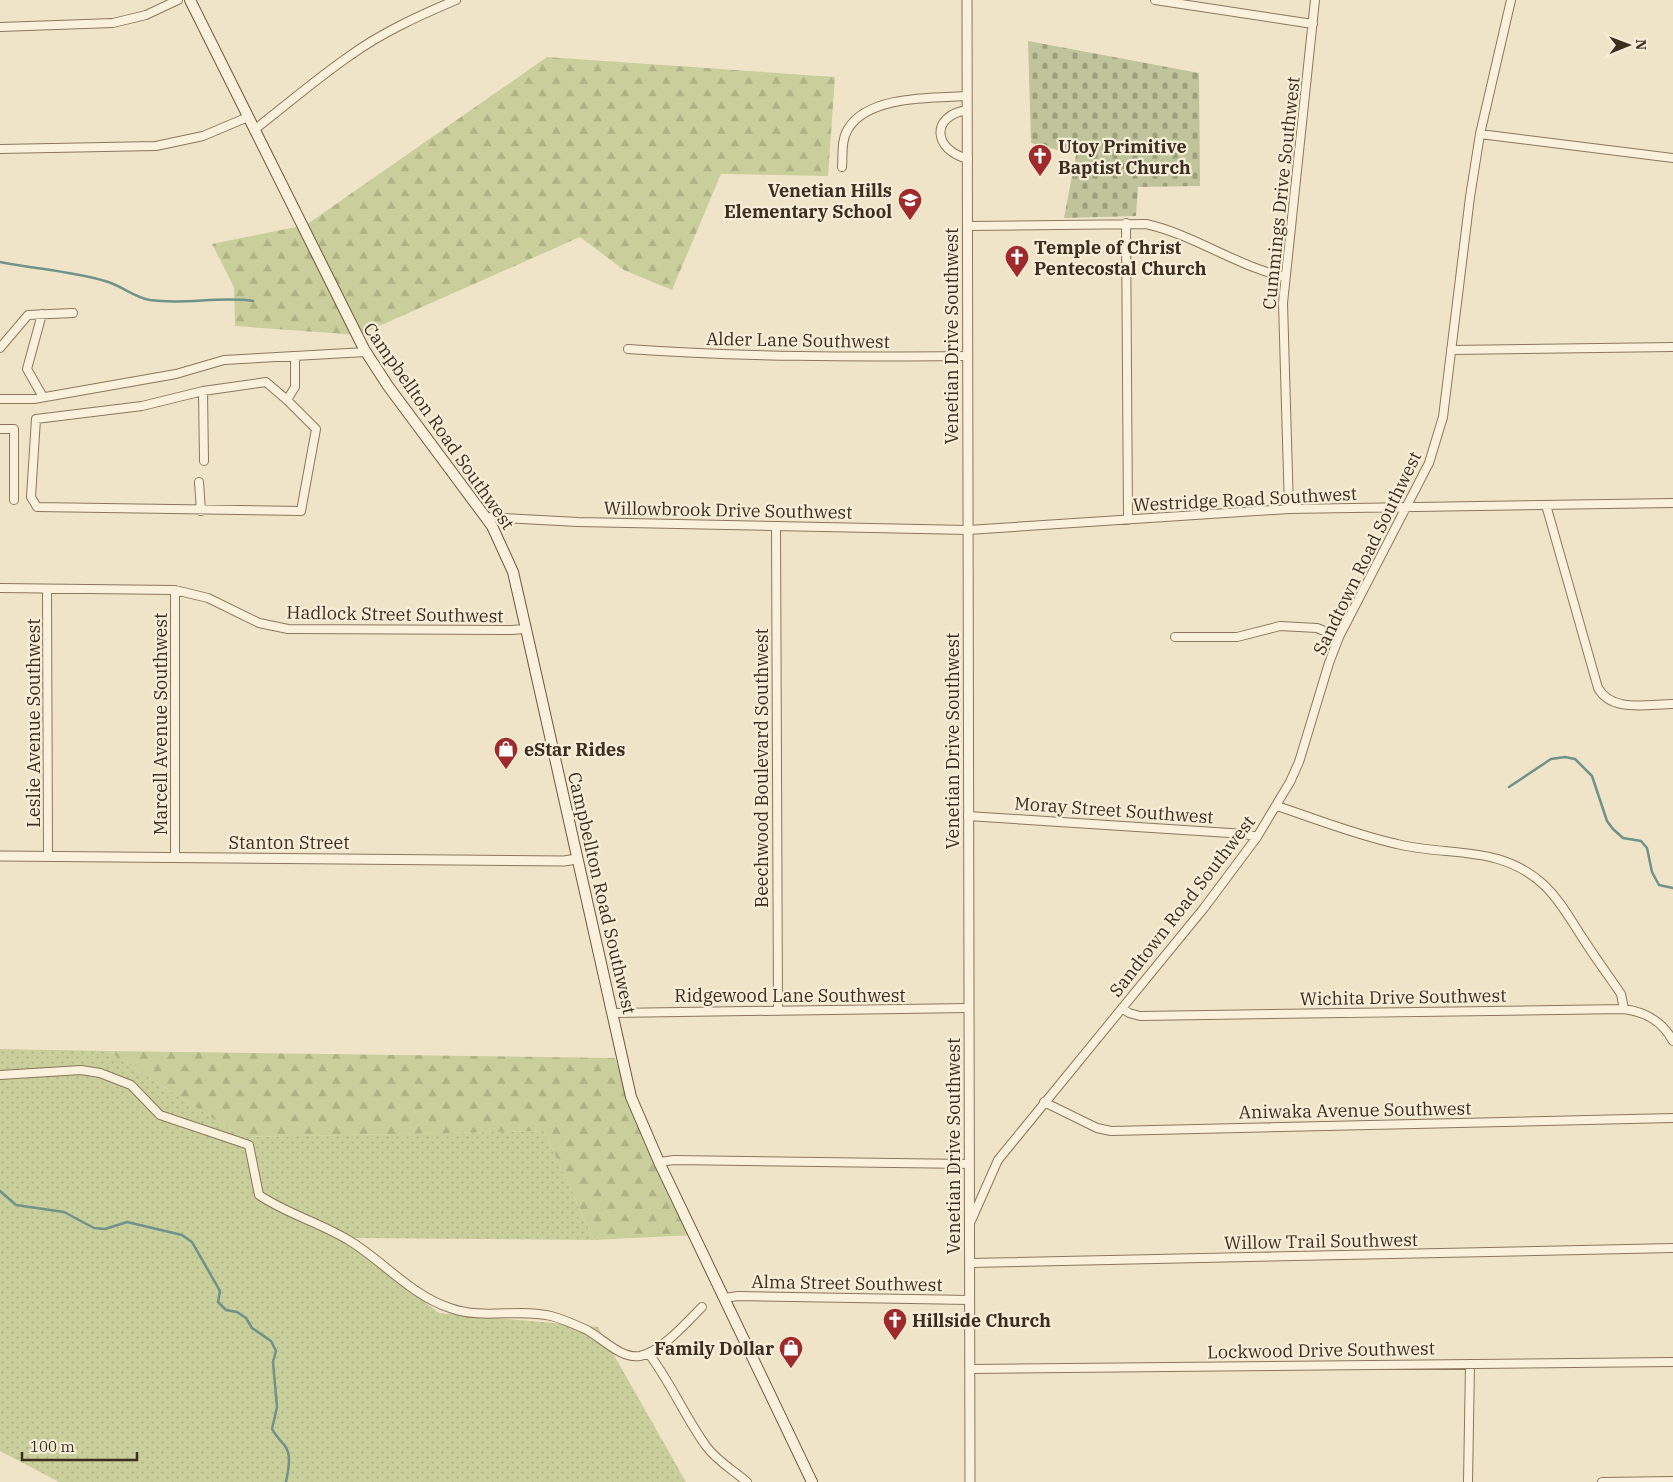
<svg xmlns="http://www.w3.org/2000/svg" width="1673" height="1482" viewBox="0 0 1673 1482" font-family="'IBM Plex Serif',serif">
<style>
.grass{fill:url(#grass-dots)}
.forest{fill:url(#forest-firs)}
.cemetery{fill:url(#cemetery-stones)}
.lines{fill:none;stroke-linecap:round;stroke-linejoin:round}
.stream{stroke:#6f938a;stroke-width:2.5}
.minor-casing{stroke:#8d765c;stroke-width:10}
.tertiary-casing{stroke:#8d765c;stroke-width:11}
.secondary-casing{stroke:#6f573f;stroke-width:12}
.minor{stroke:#faf1dc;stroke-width:8}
.tertiary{stroke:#faf1dc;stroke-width:9}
.secondary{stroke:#faf1dc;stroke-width:10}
.labels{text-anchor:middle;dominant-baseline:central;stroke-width:4.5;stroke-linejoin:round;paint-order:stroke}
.poi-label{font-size:18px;font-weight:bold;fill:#3d2e20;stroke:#f7eed8;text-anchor:start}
.street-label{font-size:18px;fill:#3d2e20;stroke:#f7eed8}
</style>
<defs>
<pattern id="grass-dots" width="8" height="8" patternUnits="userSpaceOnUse" patternTransform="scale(1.25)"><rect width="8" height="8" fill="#c9cf9b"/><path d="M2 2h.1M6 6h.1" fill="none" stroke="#aeb285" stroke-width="1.8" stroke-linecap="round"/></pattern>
<pattern id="forest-firs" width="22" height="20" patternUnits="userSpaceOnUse" patternTransform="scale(1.25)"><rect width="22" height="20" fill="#c9cf9b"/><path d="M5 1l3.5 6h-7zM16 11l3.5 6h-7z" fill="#aeb285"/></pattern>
<pattern id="cemetery-stones" width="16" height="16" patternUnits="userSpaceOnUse" patternTransform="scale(1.25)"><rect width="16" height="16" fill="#bfc49a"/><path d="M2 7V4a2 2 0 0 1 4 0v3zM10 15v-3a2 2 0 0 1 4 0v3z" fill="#9ca07d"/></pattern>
</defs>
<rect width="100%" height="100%" fill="#f0e4c8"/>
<path class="grass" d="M0,1049L108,1051L242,1137L544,1131L594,1240L344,1238L439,1313L598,1327L686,1482H59L0,1451Z"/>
<path class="forest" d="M547,57L835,77L828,176L721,174L672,290L624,270L580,237L359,335L235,326L234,287L212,244L306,225Z
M108,1051L615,1058L635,1113L695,1235L594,1240L544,1131L242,1137Z"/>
<path class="cemetery" d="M1028,41L1199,73L1200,186L1138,187L1136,216L1064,218L1076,155L1031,143Z"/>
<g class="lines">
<path class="stream" d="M0,262C35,269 70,271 105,281C121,285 133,297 150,300C185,305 219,296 253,301
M1509,787L1551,759L1565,757L1575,759L1592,776L1607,821L1613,829L1623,838L1641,841L1647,848L1652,872L1659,885L1673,888
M0,1191L16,1205L64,1212L94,1228L105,1229L127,1222L182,1235L192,1242L220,1291L218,1302L226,1310L237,1312L246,1318L252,1328L271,1341L276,1351L273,1362L277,1407L272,1429C276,1436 280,1440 285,1446C292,1455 288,1471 286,1482"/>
<defs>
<path id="minor" d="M1155,0L1313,24
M0,27L113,23L146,15L178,0
M967,110C930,116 933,150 968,159
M254,130C285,106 315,80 348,57C381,33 418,16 456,0
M1480,134L1673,158
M0,149L156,146L203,136L248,117
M842,167C843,155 841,140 848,129C868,95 933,98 967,96
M1126,223L1128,520
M968,226L1146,224C1195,235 1236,266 1285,277
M42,314L27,369L43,397
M0,348L28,315L73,313
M628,349C741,357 855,357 968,356
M1451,350L1673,347
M203,391L204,461
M0,399H34L176,374L224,360L366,352
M287,400L316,429L301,511L37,507L31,497L36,419L142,406L203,391L266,382L287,400L295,387V356
M0,429H14V500
M199,482L201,511
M1546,505L1598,688C1612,713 1648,704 1673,704
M1289,509L1283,303L1315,0
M487,517L578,522L968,530L1289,509L1673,503
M776,526L778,1010
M0,588L175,590L208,598L259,623L288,629L511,630L526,629
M47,589L48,856
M1175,637H1237L1280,626L1317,628L1339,637
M1277,806C1316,819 1356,835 1397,844C1449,857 1500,844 1544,885C1560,900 1570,919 1582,937C1594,956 1608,975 1621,994L1624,1009
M968,816L1245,834L1257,837
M175,858V590
M1122,1008L1129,1013L1140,1016L1624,1009C1646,1012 1662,1021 1673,1041
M612,1013L969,1008
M0,1075L81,1070L100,1073L131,1085L160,1115L249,1145L259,1195C287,1214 321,1223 350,1241C384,1262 411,1295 450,1308C483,1320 518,1308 551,1316C563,1319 576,1325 587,1330C603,1339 621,1359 640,1356C661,1352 687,1322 702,1307
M1044,1102L1097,1128L1111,1131L1673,1118
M659,1162L674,1160L969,1164
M971,1221L998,1160L1204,908L1257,837L1290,782L1299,762L1329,663L1339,637L1429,463L1443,417L1470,197L1480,134L1511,0
M970,1263L1673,1248
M724,1298L738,1296L970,1300
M649,1354C671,1383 685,1417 706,1446C717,1461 733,1470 747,1482
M970,1369L1673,1362
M1468,1482L1470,1364
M1602,1482L1673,1481"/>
<path id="tertiary" d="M967,0L970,1482
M0,856L564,861L577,859"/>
<path id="secondary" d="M190,0L364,349L388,386L492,526L513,572L526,629L631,1097L659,1162L812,1482"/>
</defs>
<use href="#minor" class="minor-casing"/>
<use href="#tertiary" class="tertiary-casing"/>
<use href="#secondary" class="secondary-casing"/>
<use href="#minor" class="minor"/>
<use href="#tertiary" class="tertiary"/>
<use href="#secondary" class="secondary"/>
</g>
<defs>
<symbol id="church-pin" viewBox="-11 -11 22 30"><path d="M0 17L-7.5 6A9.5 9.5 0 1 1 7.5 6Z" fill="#9e2a2b" stroke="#f7eed8"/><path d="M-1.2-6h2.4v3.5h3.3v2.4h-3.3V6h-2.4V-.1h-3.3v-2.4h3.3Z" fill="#fff"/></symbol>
<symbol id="school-pin" viewBox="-11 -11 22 30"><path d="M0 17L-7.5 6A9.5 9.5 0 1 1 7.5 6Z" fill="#9e2a2b" stroke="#f7eed8"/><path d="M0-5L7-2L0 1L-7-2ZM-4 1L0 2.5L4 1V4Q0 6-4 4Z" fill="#fff"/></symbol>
<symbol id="shop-pin" viewBox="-11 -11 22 30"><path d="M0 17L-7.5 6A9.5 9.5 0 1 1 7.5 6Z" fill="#9e2a2b" stroke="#f7eed8"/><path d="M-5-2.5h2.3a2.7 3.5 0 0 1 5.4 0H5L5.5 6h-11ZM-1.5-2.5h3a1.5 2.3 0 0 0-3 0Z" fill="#fff"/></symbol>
</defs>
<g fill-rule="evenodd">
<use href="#church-pin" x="1026" y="142" width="28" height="38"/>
<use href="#school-pin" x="896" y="186" width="28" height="38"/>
<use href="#church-pin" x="1003" y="243" width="28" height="38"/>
<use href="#shop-pin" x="492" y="735" width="28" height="38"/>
<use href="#church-pin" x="881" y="1306" width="28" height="38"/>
<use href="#shop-pin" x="777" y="1334" width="28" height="38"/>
</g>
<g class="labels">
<g class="poi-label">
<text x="1058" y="146">Utoy Primitive<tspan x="1058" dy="21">Baptist Church</tspan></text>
<text x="892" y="190" text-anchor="end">Venetian Hills<tspan x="892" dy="21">Elementary School</tspan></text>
<text x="1034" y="247">Temple of Christ<tspan x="1034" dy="21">Pentecostal Church</tspan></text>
<text x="524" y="749">eStar Rides</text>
<text x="912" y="1320">Hillside Church</text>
<text x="774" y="1348" text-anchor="end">Family Dollar</text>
</g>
<g class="street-label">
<text transform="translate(1281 193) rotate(-84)">Cummings Drive Southwest</text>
<text transform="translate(951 336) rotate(-90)">Venetian Drive Southwest</text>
<text transform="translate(798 340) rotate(1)">Alder Lane Southwest</text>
<text transform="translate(439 426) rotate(55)">Campbellton Road Southwest</text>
<text transform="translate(1245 499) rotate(-3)">Westridge Road Southwest</text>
<text transform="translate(728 510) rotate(1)">Willowbrook Drive Southwest</text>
<text transform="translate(1367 553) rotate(-64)">Sandtown Road Southwest</text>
<text transform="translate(395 614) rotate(1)">Hadlock Street Southwest</text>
<text transform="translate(33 723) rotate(-90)">Leslie Avenue Southwest</text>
<text transform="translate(160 724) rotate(-90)">Marcell Avenue Southwest</text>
<text transform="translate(952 741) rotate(-90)">Venetian Drive Southwest</text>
<text transform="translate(761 768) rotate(-90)">Beechwood Boulevard Southwest</text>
<text transform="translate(1114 810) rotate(4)">Moray Street Southwest</text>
<text x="289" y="842">Stanton Street</text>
<text transform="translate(602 893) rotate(77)">Campbellton Road Southwest</text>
<text transform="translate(1182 906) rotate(-52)">Sandtown Road Southwest</text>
<text x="790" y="995">Ridgewood Lane Southwest</text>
<text transform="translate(1403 997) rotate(-1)">Wichita Drive Southwest</text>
<text transform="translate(1355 1110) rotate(-1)">Aniwaka Avenue Southwest</text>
<text transform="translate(953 1146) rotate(-90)">Venetian Drive Southwest</text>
<text transform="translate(1321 1241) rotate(-1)">Willow Trail Southwest</text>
<text transform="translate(847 1283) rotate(1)">Alma Street Southwest</text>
<text transform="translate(1321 1350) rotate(-1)">Lockwood Drive Southwest</text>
</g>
</g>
<g transform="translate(1628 45) rotate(89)" stroke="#f7eed8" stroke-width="4" paint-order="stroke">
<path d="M0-4L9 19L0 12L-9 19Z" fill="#3d2e20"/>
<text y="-8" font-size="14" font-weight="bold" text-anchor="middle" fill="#3d2e20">N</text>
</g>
<path d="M22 1452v8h115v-8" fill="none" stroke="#3d2e20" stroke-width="2.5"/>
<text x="30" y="1452" font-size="15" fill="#3d2e20" stroke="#f7eed8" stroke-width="4" paint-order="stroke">100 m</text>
</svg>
